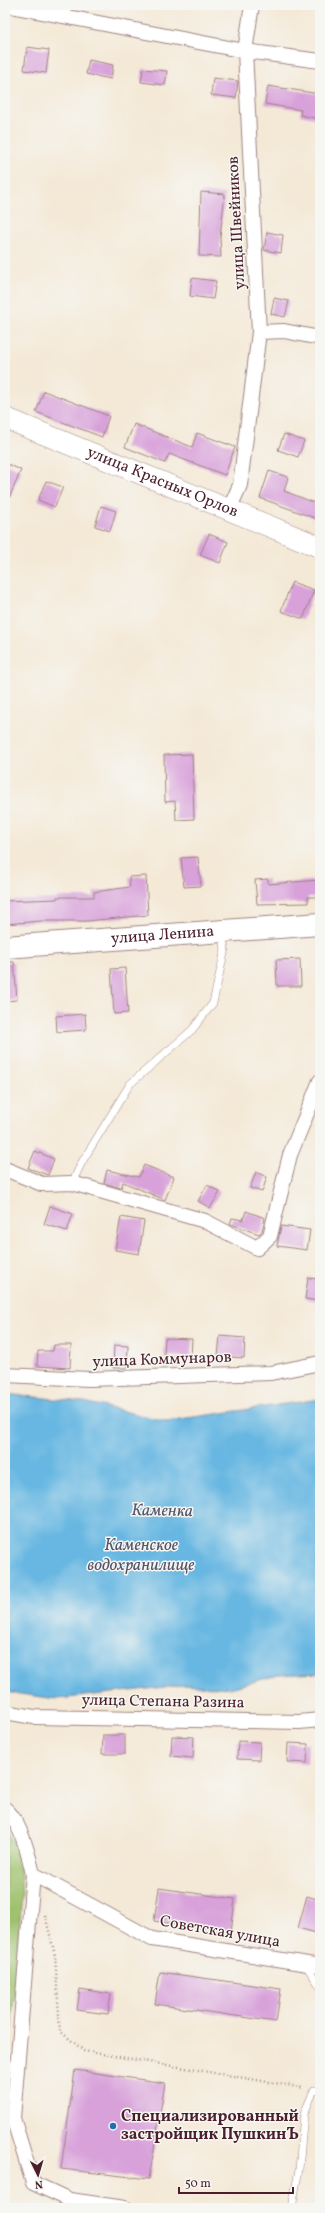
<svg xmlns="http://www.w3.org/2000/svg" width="325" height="2213" viewBox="0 0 325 2213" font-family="Vollkorn,serif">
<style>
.green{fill:#9cc06a;stroke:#73704a}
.water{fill:#68b7e2;stroke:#596b86}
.building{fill:#d8a1da}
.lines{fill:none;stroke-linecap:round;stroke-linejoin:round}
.lane-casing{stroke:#9f8481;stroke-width:8}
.street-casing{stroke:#9f8481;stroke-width:16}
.secondary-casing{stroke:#9f8481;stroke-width:22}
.primary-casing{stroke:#9f8481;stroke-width:24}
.path{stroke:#9f8481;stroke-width:2.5;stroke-dasharray:1 3;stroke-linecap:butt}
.lane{stroke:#fff;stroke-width:7}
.street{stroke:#fff;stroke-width:14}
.secondary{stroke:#fff;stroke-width:21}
.primary{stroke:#fff;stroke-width:22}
.poi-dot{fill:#1f6fb2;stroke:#f6f6f2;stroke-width:1.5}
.labels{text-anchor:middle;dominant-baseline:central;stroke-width:3;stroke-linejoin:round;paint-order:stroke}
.street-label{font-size:16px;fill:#4a1f2b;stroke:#f6f6f2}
.poi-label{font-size:16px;font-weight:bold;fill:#4a1f2b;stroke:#f6f6f2;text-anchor:start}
.water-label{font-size:17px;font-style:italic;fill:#54546b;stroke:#f6f6f2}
</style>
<rect width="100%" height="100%" fill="#f6f6f2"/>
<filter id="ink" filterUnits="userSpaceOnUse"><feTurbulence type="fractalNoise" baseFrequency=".025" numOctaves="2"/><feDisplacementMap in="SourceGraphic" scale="8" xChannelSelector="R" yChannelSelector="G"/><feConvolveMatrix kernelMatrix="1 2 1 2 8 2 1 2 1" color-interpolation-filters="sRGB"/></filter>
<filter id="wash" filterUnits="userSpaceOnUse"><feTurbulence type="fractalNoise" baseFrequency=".012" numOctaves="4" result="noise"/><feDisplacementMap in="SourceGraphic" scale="16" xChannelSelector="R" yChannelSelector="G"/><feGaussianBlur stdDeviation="0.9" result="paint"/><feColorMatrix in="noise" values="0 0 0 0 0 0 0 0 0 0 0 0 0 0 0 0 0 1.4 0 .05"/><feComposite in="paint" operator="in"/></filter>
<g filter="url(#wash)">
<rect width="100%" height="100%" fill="#f4e9d7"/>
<path class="green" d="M5,1828L19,1852L22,1894L7,2083L5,2090Z"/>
<path class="water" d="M5,1394L84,1402L166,1421L320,1399V1673L278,1675L230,1688L184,1685L57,1699L5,1692Z"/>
<g id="blocks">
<path class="building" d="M27,47L49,50L46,73L24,70Z
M89,60L113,65L111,79L86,74Z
M143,69L167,71L165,85L141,82Z
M213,78L238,81L236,98L211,95Z
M268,86L320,94V119L300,115L301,110L265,104Z
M201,192L225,194L220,237L221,257L199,256Z
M267,232L283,235L281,253L264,250Z
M192,278L216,281L213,299L190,296Z
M274,298L289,301L285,317L271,314Z
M44,391L109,416L102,437L36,412Z
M134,424L192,447L197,433L235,447L225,475L169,454L165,463L125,447Z
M284,434L304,441L298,457L278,450Z
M5,463L21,470L5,508Z
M269,471L288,477L284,491L320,505V520L260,498Z
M46,481L63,487L55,507L38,500Z
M101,506L116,511L110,531L95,526Z
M209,534L228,542L220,563L200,555Z
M292,582L314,590L303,619L281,611Z
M192,754L194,819L176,820L175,801L165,802L164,755Z
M198,857L201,886L184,887L181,858Z
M146,876L148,915L87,921H41L5,924V901L57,899V897H94V892L130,887L129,877Z
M268,879V884L320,880V897H308V903L257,904L255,880Z
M300,959L301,986H277L276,960Z
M5,962H14L17,1000L5,1001Z
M125,968L128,1013L114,1014L111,969Z
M85,1014L86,1030L57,1032L56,1016Z
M35,1151L54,1159L48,1175L28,1168Z
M144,1165L174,1177L165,1200L123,1182L121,1188L104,1183L107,1170L139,1177Z
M256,1172L267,1177L262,1192L250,1188Z
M207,1185L220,1192L210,1208L198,1201Z
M50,1206L73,1214L67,1231L44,1224Z
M246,1211L265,1218L262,1231L259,1234L230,1224L232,1218L243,1220Z
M121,1217L144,1221L139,1254L115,1250Z
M281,1226L310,1230L307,1250L277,1246Z
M308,1278L320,1279V1301L305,1299Z
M220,1336L245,1338L244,1358L218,1356Z
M165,1338L192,1339L191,1357L164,1356Z
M54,1345H71L70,1368L37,1366L38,1351H53Z
M114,1345L128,1346L127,1368H113Z
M103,1735H125V1754H102Z
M172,1736L194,1737L193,1758L171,1756Z
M238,1741L260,1742L259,1760L237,1759Z
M288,1743L308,1744L307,1763L287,1762Z
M159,1888L235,1899L231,1932L154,1921Z
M307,1896L320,1900V1934L298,1928Z
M160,1972L281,1989L276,2022L155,2004Z
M80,1989L111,1994L108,2014L77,2010Z
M75,2070L165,2083L149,2179L61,2169Z"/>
</g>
</g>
<g filter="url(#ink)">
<use href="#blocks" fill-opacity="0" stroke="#9f8481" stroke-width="1"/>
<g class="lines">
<defs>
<path id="lane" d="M72,1183L82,1162L130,1084L192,1030L213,1003L225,949L222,933
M305,1964L320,1986
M292,2208L299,2169L304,2114L314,2090L320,2091"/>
<path id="street" d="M5,5L245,51L320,61
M252,5L245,51L259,332L284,331L320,338
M229,510L240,485L259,332
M5,1169L42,1184L72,1183L205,1221L257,1248L270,1236L290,1155L320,1081
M5,1375L89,1379L271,1373L320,1363
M5,1712L34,1717L299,1722L320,1720
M5,1809C20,1820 29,1856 33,1874L13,2118L33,2183L70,2200L125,2208
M33,1874L152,1939L320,1966"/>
<g id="secondary">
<path id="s1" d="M5,418L320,547"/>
</g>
<g id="primary">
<path id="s2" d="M5,947L320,924"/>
</g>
</defs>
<use href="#lane" class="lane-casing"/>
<use href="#street" class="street-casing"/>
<use href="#secondary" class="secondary-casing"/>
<use href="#primary" class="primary-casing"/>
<path class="path" d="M45,1915L55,1955L60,2031L84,2051L304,2088"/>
<use href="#lane" class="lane"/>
<use href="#street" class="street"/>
<use href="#secondary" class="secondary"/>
<use href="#primary" class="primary"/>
</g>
</g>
<circle class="poi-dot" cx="113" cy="2126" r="4"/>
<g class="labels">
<g class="street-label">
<text transform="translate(237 223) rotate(-93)">улица Швейников</text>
<text stroke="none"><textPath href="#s1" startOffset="170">улица Красных Орлов</textPath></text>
<text stroke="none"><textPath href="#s2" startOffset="158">улица Ленина</textPath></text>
<text transform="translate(162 1360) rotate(-2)">улица Коммунаров</text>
<text transform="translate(163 1702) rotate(1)">улица Степана Разина</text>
<text transform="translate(220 1932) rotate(10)">Советская улица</text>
</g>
<g class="poi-label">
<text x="121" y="2117">Специализированный<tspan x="121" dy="18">застройщик ПушкинЪ</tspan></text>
</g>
<g class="water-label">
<text transform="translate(162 1511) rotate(1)">Каменка</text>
<text x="141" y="1545">Каменское<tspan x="141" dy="20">водохранилище</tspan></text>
</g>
</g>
<rect width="325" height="2213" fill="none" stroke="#f6f6f2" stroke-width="20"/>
<g transform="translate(38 2175) rotate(175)" stroke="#f6f6f2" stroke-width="3" paint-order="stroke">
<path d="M0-3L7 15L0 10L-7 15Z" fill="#4a1f2b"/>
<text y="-6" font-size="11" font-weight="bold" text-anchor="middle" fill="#4a1f2b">N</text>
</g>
<path d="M179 2187v6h114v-6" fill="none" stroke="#4a1f2b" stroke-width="2"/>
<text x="185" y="2187" font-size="12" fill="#4a1f2b" stroke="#f6f6f2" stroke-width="3" paint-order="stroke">50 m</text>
</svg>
